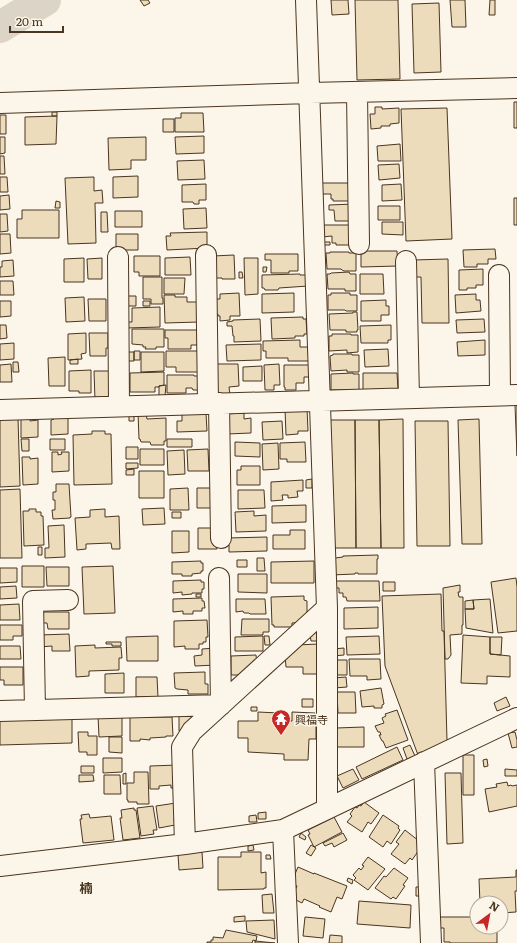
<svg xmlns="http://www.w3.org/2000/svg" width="517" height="943" viewBox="0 0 517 943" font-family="Literata,'Noto Sans JP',serif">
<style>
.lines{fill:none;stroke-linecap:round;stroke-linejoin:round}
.river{stroke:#dcd4c6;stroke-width:32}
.building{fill:#ecdcbc;stroke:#4a3520}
.minor-casing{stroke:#4a3520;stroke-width:22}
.minor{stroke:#fbf6e9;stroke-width:20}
.labels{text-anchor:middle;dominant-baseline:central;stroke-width:3;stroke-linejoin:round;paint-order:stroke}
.poi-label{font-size:11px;fill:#4a3520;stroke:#fbf6e9;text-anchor:start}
.quarter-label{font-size:13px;font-weight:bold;fill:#4a3520;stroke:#fbf6e9}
</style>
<rect width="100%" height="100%" fill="#fbf6e9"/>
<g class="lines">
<path class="river" d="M0,27L45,0"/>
</g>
<path class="building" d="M140,0H148L150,3L144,6Z
M331,0H348L349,14L332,15Z
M355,0H398L400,79L357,80Z
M450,0H465L466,27H452Z
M490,0H495V15H489Z
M439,3L441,72L414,73L412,4Z
M514,102H517V128H514Z
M375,107H382V109L399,108V123L390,124V126H381V128L371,129L370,114H375Z
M447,108L452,239L406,241L401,109Z
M52,112H57V116H52Z
M181,113H203L204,132H175V118H181Z
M0,115H6V134H0Z
M57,116L56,144L25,145V117Z
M163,119H174V132H163Z
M204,136V153L176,154L175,137Z
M0,137H5V153L0,154Z
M146,137V160H131V169L109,170L108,138Z
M400,144L401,161H378L377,146Z
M0,156H4L5,174H0Z
M204,160L205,179L178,180L177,161Z
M399,164L400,178L379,180L378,165Z
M138,176V197L113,198V177Z
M0,177H7L8,192H0Z
M94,177V191L102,190L103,203H95L96,243L68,244L65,178Z
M320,183H354L355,201H333V199H331V194H320Z
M206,184V200H199V204H194L193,202H182V185Z
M401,184L402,200L382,201V185Z
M9,195L10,209L0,210V196Z
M514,198H517V225H514Z
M56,201L60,202V208H55Z
M354,204L355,221H335L334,210H329V205Z
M378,206H400V220H378Z
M206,208L207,228L184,229L183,209Z
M22,210H59V238H17V219H22Z
M115,211H142V227H115Z
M101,212H107L108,232H101Z
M0,214H7L8,231L0,232Z
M382,222H403V235L382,234Z
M322,225H355L351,245H336V243H332V236L322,237Z
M207,232V248L167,250L166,236H171L170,233Z
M0,234H10L11,253L0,254Z
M116,234H138V250H116Z
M324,242H330V245H324Z
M495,249L496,259H488V264H477V267H464L463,250Z
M361,251H397L398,266L361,267Z
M330,252H349V253H356V271H344L342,270L341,269H327L326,253H330Z
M265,254H298V271H289V273H271V260H265Z
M234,255L235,279H222V278H214L213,256Z
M134,256H160V276H139V272H134Z
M190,257L191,275H165V258Z
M84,258V282H64V259Z
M102,258V279H88L87,259Z
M244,258H258V294L245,295Z
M448,259L449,323H422L421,277H413V260Z
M13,260L14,276L0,277V267H2V261Z
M263,267H267L266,272H263Z
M483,269V285H476V288H467V290H459V270Z
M239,272H242L243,278H239Z
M349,272L350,274H356V291H345V289H328L327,274H330L331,273Z
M300,274V275H308V286L279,288L278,290H265L264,288H262V275Z
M360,274H383L384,294H360Z
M143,277H162V298H163V304H151V299H143Z
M164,278H185L184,294H164Z
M0,281H13L14,295H0Z
M239,293L240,316H230V320L220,321V316H218V314H215L214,299H220V294Z
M294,293V312L262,313V294Z
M331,293H350V295H357V311H346L345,310H328V295H331Z
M476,294V300H480L481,311L456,313L455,295Z
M164,295H175V297H187V302H199V322L165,323Z
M125,296H136V306H125Z
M84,297L85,321L66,322L65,298Z
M88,299H106V321H89Z
M386,300V306H389V315H381V321H361V301Z
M0,301H11V316L0,317Z
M143,301H150V306H143Z
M160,307V327L127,328V322H132V308Z
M353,312H357L358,330H357V332H346V330H330L329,314L353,313Z
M303,317V319H306L307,334H304V336H295V338L272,339L271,318Z
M260,319L261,341L234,342V336H233L232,326H227V322L233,321V320Z
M484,319L485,332L457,333L456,320Z
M0,325H6L7,338L0,339Z
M391,325V340H388V343H361L360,326Z
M132,329H164V347H156V349H145L146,347H143V345L132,344Z
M165,330H200V345H191V349H168V338H165Z
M86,333V353L81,354L82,359L68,360V334Z
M89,333H108V348H106V356H90Z
M332,334H351V335H358V352L347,353V350L329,351V336H332Z
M300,340V347H309V361H288V358H266V351H263V341Z
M485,340V355L458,356L457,342Z
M14,343V359L0,360V344Z
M261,344V360L227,361L226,345Z
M388,349L389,366L365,367L364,350Z
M134,351H140V360H134Z
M166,351H200L203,372H176V367H166Z
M126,352H134V361H126Z
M141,352H164V371L141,372Z
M333,354H352V355H359V372H347V370L331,371L330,356L333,355Z
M65,357V386H49L48,358Z
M78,359V364H70V360Z
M13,362H18L19,372H13Z
M11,364L12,382H0V365Z
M216,364H238L239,386L229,387L230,395H220L216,391Z
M279,364L280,385H274V390H265L264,365Z
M284,365H310V377H304V383H296V390H285V387H284Z
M262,366V381H243V367Z
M91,370V393H79V391H69V371Z
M94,371H114L111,400H95Z
M164,372V385L159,386V387H155V392H130V373Z
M353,373V374H359V391L348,392V390H331V374Z
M363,373H397L398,389L363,390Z
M167,375H194V376H204V390H193L192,388H186V393H167Z
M166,385L165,396H159V386Z
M515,405H517V456Z
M307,408L308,431H298V434L286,435L285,409Z
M138,413H146L147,419L166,418V441H164V445H151L150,442H141L140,439H139Z
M206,413L207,431L177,432V421H182V414Z
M244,413V419L251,418V433L227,434L226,414Z
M129,415H134V421H129Z
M30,416V421L38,420V437L21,438V417Z
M54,416H68V434L51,435V420L54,419Z
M0,418H18L20,486L0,487Z
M403,419L404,548H381L379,420Z
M479,419L482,544H462L458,420Z
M330,420H355L356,548H331Z
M355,420H379L381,548H356Z
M282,421L283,439L263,440L262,422Z
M415,421H448L450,546H417Z
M92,431H105V434H111L112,484L74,485L73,435L92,434Z
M21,439H29V451H22Z
M50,439H65V450H50Z
M167,439H192V447H167Z
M235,442L260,443V457L235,456Z
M305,442L306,462H287V459H280V443Z
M278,443L279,469L263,470L262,444Z
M126,447H138V459H126Z
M140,449H164V465H140Z
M208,449L209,471H188L187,450Z
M184,450L185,474L168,475L167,451Z
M52,452H58V455L62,454L61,452H69V471L52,472Z
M22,457H30V459L38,458V484L23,485Z
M126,463H138V468L126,469Z
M241,466H260V485H237V470H241Z
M134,469V475H126V470Z
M139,471H164V498H139Z
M312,479V488H306V480Z
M303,480V491H297L298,497L288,498V495H282L283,500L271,501V482Z
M56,484H69L71,517H70V518L53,519L52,510H55V500H53V492H56Z
M188,488L189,510H170V489Z
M197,488H216V508H197Z
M20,489L22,558H0V490Z
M238,490H264L265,508L238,509Z
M306,505V522L272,523V506Z
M164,508L165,524L143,525L142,509Z
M29,509H36V512H41V516H43L44,545L24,546L23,511H29Z
M105,509V517L119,516L120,549H112L111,543L86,544V549L77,550L75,518L90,517V510Z
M254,511V516L266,515V531L236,532L235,512Z
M172,512H181V518H172Z
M64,525L65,557L45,558V548H49L48,526Z
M198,528H217V549H198Z
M290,530H305V549H273V535H290Z
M172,531H189V552L172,553Z
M267,537V551L229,552V545H228L227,538Z
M38,547H42V555H38Z
M378,555V559H377V574H358V573H355V574L331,575L335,558L343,557V556Z
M257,558H264L265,571H257Z
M237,560H247V567H237Z
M201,561V563H203V571H201V573L192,574V576H182V574H172V562Z
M314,561V583H271V562Z
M22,566H44V587H22Z
M113,566L115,613L84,614L82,567Z
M46,567H69V586H47Z
M0,568H17V582L0,583Z
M238,574H267V593L238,592Z
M516,578L517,587V631L498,633L491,582Z
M201,580V582H204V589H202V593H192V594L182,595V592L173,593V581Z
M332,581H379L380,601H347L346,597H343V593H339V588H332Z
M383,582H395V591H383Z
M460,585V592H458L459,597H463V625H462V634L450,635L451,655L448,659H445L443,588Z
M16,586L17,598L0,599V587Z
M196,594H201V597H196Z
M441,594L442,631H444L447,741L418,755L385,666L382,596Z
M304,596V600L307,601V620L305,622L292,623V627H274V625H272L271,597Z
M202,598V601H204L205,608H202V611H193V614H183V611L173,612V599Z
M236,599H265L266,614H250L249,613H244L243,611L236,612Z
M490,599L493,633L466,628L465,609H474L473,600Z
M473,600L474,609H465V601Z
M19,604L20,620H0V605Z
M378,607V628L344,629V608Z
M43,612H69V629H48L47,623H43Z
M242,619H269V632H263V635H241Z
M207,620L208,637H206V642H203V644H199V649H185V646L174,647V621Z
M0,625H22V636H13V640H0Z
M320,629V641H311L310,634L314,630Z
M69,634L70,651H52V646L39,647V635Z
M463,635L490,637V654L510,656V677L487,676V684L461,683Z
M158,636V661H127L126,637Z
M263,636V651H235V637Z
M264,636H269L270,645H265Z
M379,636L380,654L347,655L346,637Z
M490,637H502L501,655L490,654Z
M106,642H121V646H112V644H106Z
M319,644L320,674H303V667H286L285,655L296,645Z
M95,645V648L121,647L122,658H119V670L89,671V676L76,677L75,646Z
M0,646H20L21,659H0Z
M216,648V665L195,666L194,656L202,655V649Z
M344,648V655L333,656V649Z
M256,655L257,665L244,675H231V656Z
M349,659H380L381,679L367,680V676H350Z
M334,660H347V675H334Z
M0,667H23V685H4V680H0Z
M205,672V684H208V694H188V690L177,689L175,688L174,673Z
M124,673V693H105V674Z
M136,677H157L158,697H136Z
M346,677L347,687L334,688L333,678Z
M381,688L384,704L382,705V708H374V706L362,707L360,691Z
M337,692H355L356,713H338Z
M506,697L510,706L497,711L494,703Z
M302,699H313V707H302Z
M251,707H257V711H251Z
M397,710L408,740L386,748L383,741H382L379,735H381L380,732H378L375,726L384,723L382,718L386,716L385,714Z
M197,712L186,731H179V713Z
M258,712L279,713V720L292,721V712L315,713V718H319V726H316V739H309L308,760H284V754L248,752V738H238V721H258Z
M98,716H122V736L99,737Z
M130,717H172L173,736H166V737L150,738V740L140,739V741H130Z
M72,718V743L0,745V720Z
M364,727V747H337L336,728Z
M78,732H88V736H97V755H87V752H79Z
M515,732L517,740V747L512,748L508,733Z
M109,737H122V753L109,752Z
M410,745L415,756L407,759L403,748Z
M397,747L403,760L362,779L356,767Z
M463,755H474V795H463Z
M103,758H122V772L103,773Z
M487,759L488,766L484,767L483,760Z
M178,765L179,788H171V785L159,786V789H150V766Z
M81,766H94V773H81Z
M353,769L359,780L343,788L337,776Z
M505,769L517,770V776H505Z
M134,772H148L149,804H137V802H128V800H127V783H134Z
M126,773V784H123V774Z
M445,773H461L463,843L447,844Z
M79,775H93L94,781L79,782Z
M104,775H120L121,794H104Z
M507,782L508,786L511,785L512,786L517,785V806L489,812L485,789L497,787L496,784Z
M364,802L379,813L371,824L368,822L362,832L347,822L352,816L350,814L355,807L357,808L359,805L361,806Z
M176,803L178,819H174L175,825L159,828L156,806Z
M153,806L157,830H153L154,834L141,836L137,808Z
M134,808V810H136L140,838L123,840L120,818H122L121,810Z
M266,812V819H258V813Z
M89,814L90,818L111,816L114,840L83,843L80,819H82L81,815Z
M256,815L257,822H249V816Z
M383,815L399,826L398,828L400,830L391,844L387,841L383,847L369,837Z
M334,817L342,832L314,847L308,835L310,834L308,830Z
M405,830L419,841V850L412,860L410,858L405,864L391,854L399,844L396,842Z
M301,833L306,837L305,840L299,837Z
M343,833L347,840L334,847L332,843L325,846L323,843Z
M253,845L254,850L248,851V846Z
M311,845L316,848L311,856L306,853Z
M202,852L203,868L179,870L178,854Z
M241,852H261V873L266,872V888H264V889L218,890V857H241Z
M266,855H270L271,859H266Z
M368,857L385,869L368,890L354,880L356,878L353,875L359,868L361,870L364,866L362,865Z
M298,867L314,874V873L347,886L342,899L337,897L331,912L319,907L320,906L304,899L302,903L294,899L296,894L294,893L297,886L292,884V881Z
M394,868L408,878L403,885L405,886L396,899L393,897L391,899L375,888L384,876L386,877Z
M516,870H517V891H515L516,912L501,913V903H480L479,879L516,877Z
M348,878L353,880L352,884L347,881Z
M416,887H419L420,896H416Z
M272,894L274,913H263L262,895Z
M359,901L411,905L410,928L357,924Z
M245,916V921L234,922V917Z
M305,917L325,919L323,938L303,936Z
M440,917H477V927H497V943H450V942H444V928H440Z
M274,920L275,939L247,932L246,921Z
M226,930L257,936L256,941L253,940L252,943H207V942H211V940H213V937L223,938Z
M330,935L342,936V943H329Z
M255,941L275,943H255Z"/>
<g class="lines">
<defs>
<path id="minor" d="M306,0L327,608V809
M357,92L359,244
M0,103L310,93L517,88
M206,255L208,403
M118,257L119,406
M406,261L409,398
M499,275L500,395
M219,403L221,538
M0,410L517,395
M35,710L33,601L68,600
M0,711L221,705L219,578
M424,762L431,943
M283,830L288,943
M185,844L182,747L192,731L327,608
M0,866L185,844L283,830L327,809L517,718"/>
</defs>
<use href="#minor" class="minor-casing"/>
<use href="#minor" class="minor"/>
</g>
<defs>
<symbol id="temple-pin" viewBox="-11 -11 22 30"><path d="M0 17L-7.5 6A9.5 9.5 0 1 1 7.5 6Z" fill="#c62828" stroke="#fbf6e9"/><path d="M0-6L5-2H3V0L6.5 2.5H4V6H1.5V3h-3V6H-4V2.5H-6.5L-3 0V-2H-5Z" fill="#fff"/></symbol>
</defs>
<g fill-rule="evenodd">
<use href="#temple-pin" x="270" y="708" width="22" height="30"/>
</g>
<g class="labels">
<g class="poi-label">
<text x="295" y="719">興福寺</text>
</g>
<g class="quarter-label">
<text x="86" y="887">楠</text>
</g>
</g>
<g transform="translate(489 915) rotate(32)"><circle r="19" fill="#fbf6e9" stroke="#b4a999"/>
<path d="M0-3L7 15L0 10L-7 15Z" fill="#c62828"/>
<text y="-6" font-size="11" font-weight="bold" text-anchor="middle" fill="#4a3520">N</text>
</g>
<path d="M10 26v6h53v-6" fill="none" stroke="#4a3520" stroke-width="2"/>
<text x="16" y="26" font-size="12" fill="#4a3520" stroke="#fbf6e9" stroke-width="3" paint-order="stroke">20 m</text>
</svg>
